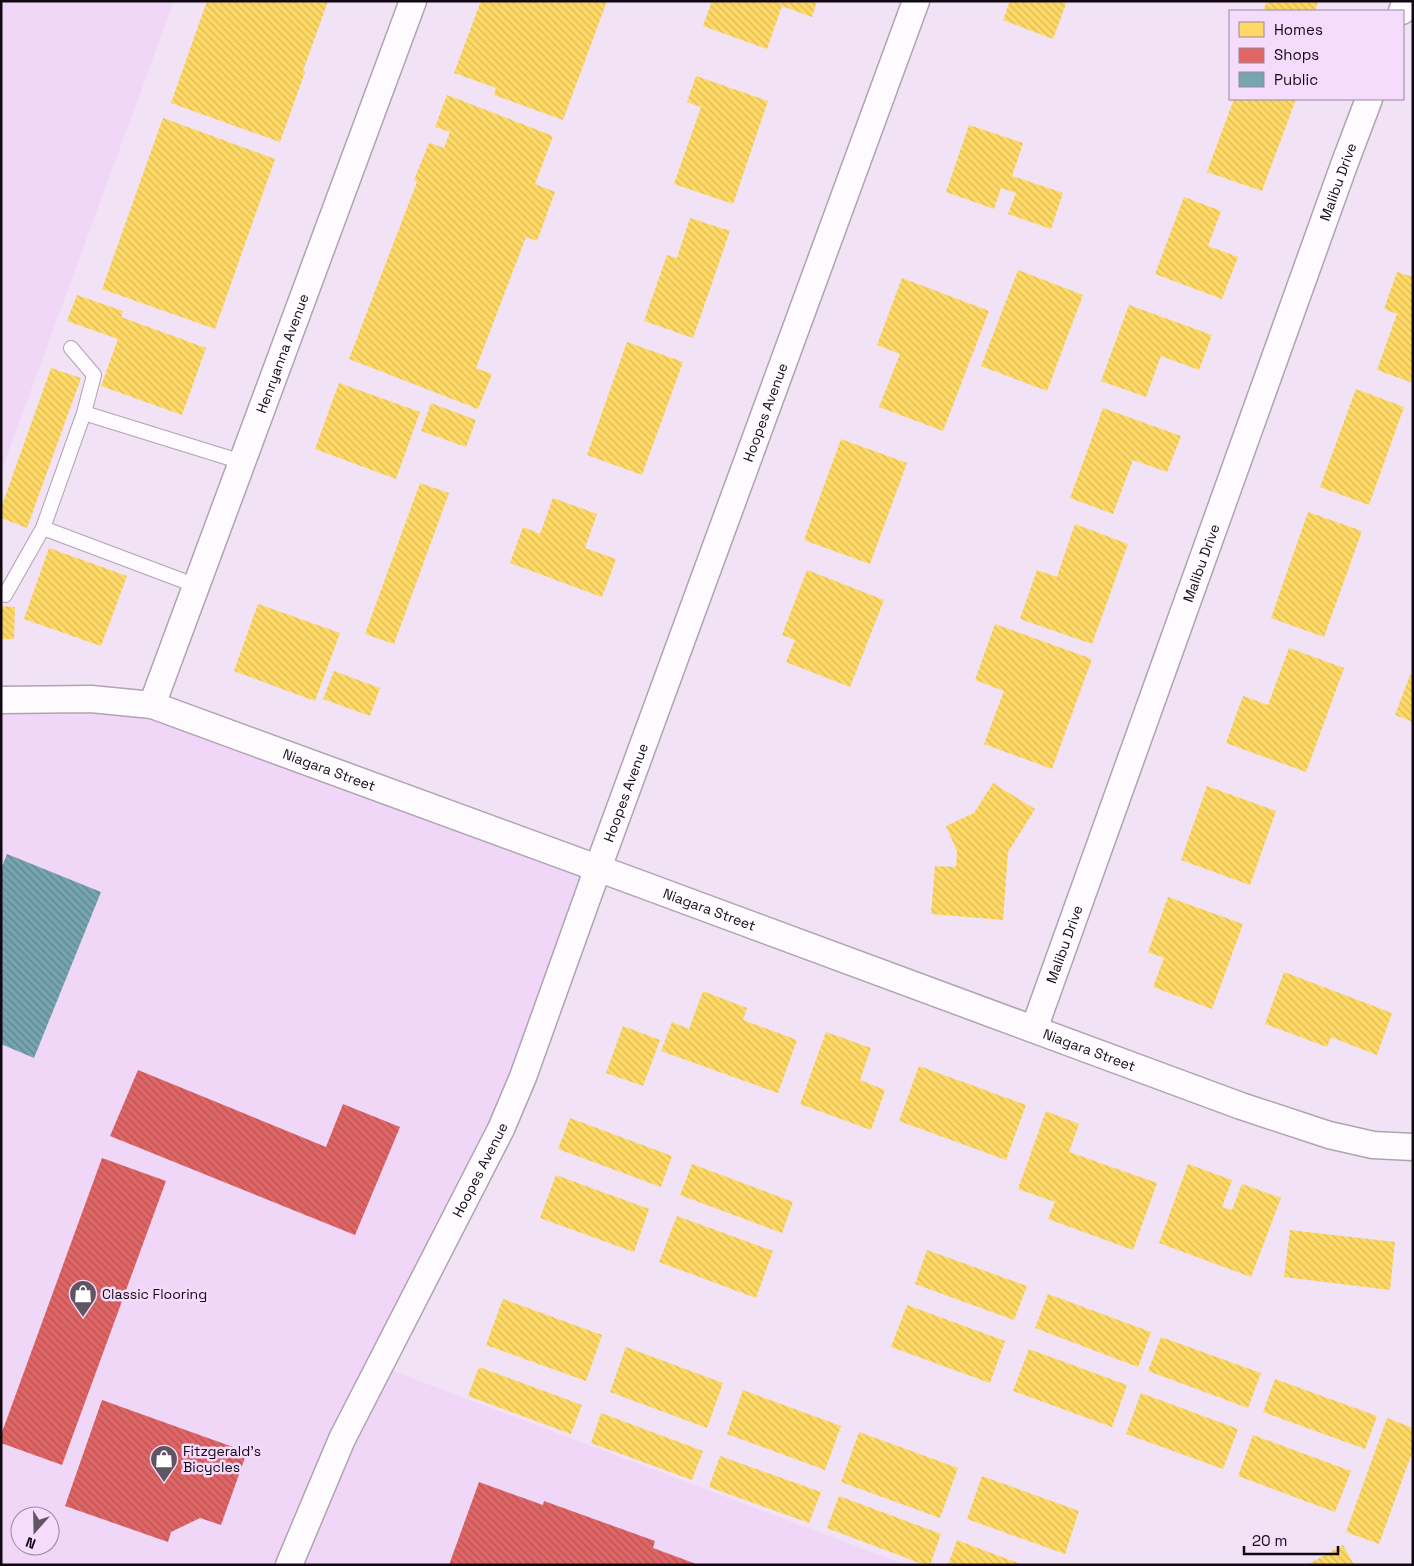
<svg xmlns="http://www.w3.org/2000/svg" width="1414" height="1566" viewBox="0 0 1414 1566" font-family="'Space Grotesk',sans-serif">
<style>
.built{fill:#f0d6f7;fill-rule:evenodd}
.homes{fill:url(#homes-back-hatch)}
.shops{fill:url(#shops-back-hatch)}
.public{fill:url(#public-back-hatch)}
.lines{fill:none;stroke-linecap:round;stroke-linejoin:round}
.service-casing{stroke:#afa3b2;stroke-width:16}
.minor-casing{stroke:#afa3b2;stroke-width:29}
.service{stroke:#fdfbfe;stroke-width:14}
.minor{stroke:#fdfbfe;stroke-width:26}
.labels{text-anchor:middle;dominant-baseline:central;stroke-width:5;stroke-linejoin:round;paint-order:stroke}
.street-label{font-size:14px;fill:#120814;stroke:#f5dcfc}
.poi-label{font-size:14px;fill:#120814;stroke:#f5dcfc;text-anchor:start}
</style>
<defs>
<pattern id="homes-back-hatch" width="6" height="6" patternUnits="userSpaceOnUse" patternTransform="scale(1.25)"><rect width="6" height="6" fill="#ffd966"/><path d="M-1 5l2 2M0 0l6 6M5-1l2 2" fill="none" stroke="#dab958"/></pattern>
<pattern id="shops-back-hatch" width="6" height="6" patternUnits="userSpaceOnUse" patternTransform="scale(1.25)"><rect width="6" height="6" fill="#e06666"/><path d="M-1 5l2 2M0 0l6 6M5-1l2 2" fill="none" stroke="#b45253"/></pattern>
<pattern id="public-back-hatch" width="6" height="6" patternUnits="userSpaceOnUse" patternTransform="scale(1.25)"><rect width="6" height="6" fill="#76a5af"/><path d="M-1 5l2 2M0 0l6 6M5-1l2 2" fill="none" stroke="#5f848d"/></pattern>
</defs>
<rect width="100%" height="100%" fill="#f1e3f5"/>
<path class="built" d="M1,1H174L1,472Z
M1,700L119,702L598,868L523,1077L380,1366L906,1565H1ZM20,1516H50V1546H20Z"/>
<path class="homes" d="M207,1H328L303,71L305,72L280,142L171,103Z
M481,1H607L563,120L494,95L496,88L454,73Z
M712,1H817L812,17L782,6L767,49L703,26Z
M1010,1H1067L1053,39L1003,20Z
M1267,1H1318L1315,11H1263Z
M696,76L768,101L733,204L674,184L701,107L687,102Z
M447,95L553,136L535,184L555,192L537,241L526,237L476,368L492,374L478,409L349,359L417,182L414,180L429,143L444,148L450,132L435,127Z
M1234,99H1296L1262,191L1207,172Z
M163,118L275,159L215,329L102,289Z
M969,125L1023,143L1012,176L1063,193L1051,229L1008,214L1016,193L1001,188L994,209L946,192Z
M1184,197L1221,211L1208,246L1238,257L1222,299L1155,274Z
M690,218L730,231L693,338L644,321L667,255L677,258Z
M1018,270L1083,295L1047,391L981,366Z
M1397,272L1413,277V383L1377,370L1397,314L1384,309Z
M902,278L989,311L943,431L879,407L900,354L877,345Z
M77,295L123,311L121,317L206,348L182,415L101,386L118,339L67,321Z
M1129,305L1212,335L1199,370L1161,356L1146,397L1101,381Z
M627,342L683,362L642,475L587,455Z
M51,368L81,378L27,528L1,518V508Z
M339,383L420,412L396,479L315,449Z
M1356,389L1404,407L1369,505L1320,487Z
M431,403L476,420L466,447L421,431Z
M1103,408L1181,436L1167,472L1133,460L1113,514L1070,498Z
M841,439L907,463L870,564L804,540Z
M420,483L449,493L394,644L365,634Z
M553,498L597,514L585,548L616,559L602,597L510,563L523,527L540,534Z
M1308,512L1362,531L1324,637L1271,618Z
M1075,524L1128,544L1092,644L1020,619L1037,570L1057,577Z
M49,548L127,576L101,646L24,619Z
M807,570L884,600L850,687L786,662L795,640L782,635Z
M258,604L340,633L315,701L234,671Z
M1,606L15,607L14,639H1Z
M995,624L1092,659L1052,769L984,744L1004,691L975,680Z
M1289,648L1344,668L1306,772L1226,743L1243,696L1268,705Z
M334,671L380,688L370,716L323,699Z
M1410,675L1413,676V722L1395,715Z
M993,783L1035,809L1008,852L1003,920L931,914L935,866L956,867L957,851L946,826L974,813Z
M1207,786L1276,811L1250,885L1181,860Z
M1168,897L1243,924L1212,1009L1153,987L1164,958L1148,952Z
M1284,972L1392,1013L1377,1055L1331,1037L1327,1047L1265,1024Z
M703,991L747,1008L743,1020L797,1040L778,1093L661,1051L672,1022L689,1029Z
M623,1026L660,1040L643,1086L606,1073Z
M826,1032L871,1048L860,1080L885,1090L871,1130L800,1104Z
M919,1066L1026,1105L1006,1160L899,1121Z
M1046,1111L1079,1124L1069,1152L1157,1183L1133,1250L1048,1219L1055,1202L1018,1189Z
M570,1118L672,1156L661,1187L558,1149Z
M692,1164L793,1202L782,1233L680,1195Z
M1188,1164L1232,1180L1222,1207L1232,1210L1242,1184L1281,1198L1251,1277L1159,1243Z
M556,1175L649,1209L634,1252L540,1218Z
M677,1216L773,1251L756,1298L659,1262Z
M1290,1230L1395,1242L1390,1290L1284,1277Z
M927,1250L1027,1286L1014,1320L915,1284Z
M1048,1294L1151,1332L1138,1367L1035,1328Z
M503,1299L602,1335L586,1381L486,1345Z
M907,1305L1005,1341L990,1383L891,1347Z
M1161,1337L1261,1373L1248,1408L1148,1371Z
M626,1347L723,1383L707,1428L610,1392Z
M1029,1349L1127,1385L1112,1427L1013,1391Z
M479,1367L582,1405L571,1434L468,1396Z
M1275,1379L1377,1416L1365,1449L1263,1412Z
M743,1390L841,1426L825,1470L727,1434Z
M1141,1393L1238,1429L1223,1469L1126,1434Z
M601,1413L703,1451L692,1480L591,1443Z
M1387,1418L1413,1428V1450L1379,1544L1346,1532Z
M859,1432L958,1468L940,1518L841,1482Z
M1253,1435L1351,1471L1335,1512L1238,1476Z
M720,1456L821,1492L809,1523L709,1487Z
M982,1476L1079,1511L1065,1554L967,1519Z
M839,1496L941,1534L930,1565H925L827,1528Z
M957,1540L1023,1565H948Z
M1343,1545L1354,1565H1307Z"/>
<path class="shops" d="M138,1070L326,1147L343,1104L400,1127L355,1235L110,1136Z
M102,1158L166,1181L62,1465L1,1443V1435Z
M102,1400L247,1452L221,1525L200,1518L171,1532L168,1542L65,1506Z
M479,1482L543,1505L544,1501L655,1541L653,1548L699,1565H449Z"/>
<path class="public" d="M7,854L101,892L34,1058L1,1044V869Z"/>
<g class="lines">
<defs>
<path id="service" d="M71,348L94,375L84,413
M197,586L43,528L84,413L242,462
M5,595L43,528"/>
<g id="minor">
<path d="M1402,11L1406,1"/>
<path id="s1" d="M1,700L91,699L152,705L638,883L1241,1106L1329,1135L1373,1145L1413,1147"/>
<path id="s2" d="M152,705L413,1"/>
<path id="s3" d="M1034,1029L1344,165L1369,99"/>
<path id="s4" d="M289,1565L342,1439L501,1129L523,1077L598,868L916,1"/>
</g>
</defs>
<use href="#service" class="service-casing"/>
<use href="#minor" class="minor-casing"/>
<use href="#service" class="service"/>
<use href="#minor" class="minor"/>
</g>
<defs>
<symbol id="shop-pin" viewBox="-11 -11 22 30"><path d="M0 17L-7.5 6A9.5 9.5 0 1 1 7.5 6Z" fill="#605563" stroke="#f5dcfc"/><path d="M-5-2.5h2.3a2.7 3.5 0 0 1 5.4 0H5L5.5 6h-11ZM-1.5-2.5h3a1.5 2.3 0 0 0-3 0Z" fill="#fff"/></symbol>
</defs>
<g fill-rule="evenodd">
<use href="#shop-pin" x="67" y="1278" width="32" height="43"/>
<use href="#shop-pin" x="148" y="1443" width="32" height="43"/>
</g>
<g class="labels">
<g class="street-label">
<text stroke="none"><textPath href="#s3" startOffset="900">Malibu Drive</textPath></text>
<text stroke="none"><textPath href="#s2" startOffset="375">Henryanna Avenue</textPath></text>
<text stroke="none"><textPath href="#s4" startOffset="1249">Hoopes Avenue</textPath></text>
<text stroke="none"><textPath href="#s3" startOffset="495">Malibu Drive</textPath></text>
<text stroke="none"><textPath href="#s1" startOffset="340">Niagara Street</textPath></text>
<text stroke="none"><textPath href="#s4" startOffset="844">Hoopes Avenue</textPath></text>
<text stroke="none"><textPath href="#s1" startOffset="745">Niagara Street</textPath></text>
<text stroke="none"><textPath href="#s3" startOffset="90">Malibu Drive</textPath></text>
<text stroke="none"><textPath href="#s1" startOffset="1150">Niagara Street</textPath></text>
<text stroke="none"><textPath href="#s4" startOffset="439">Hoopes Avenue</textPath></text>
</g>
<g class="poi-label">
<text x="102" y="1294">Classic Flooring</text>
<text x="183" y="1451">Fitzgerald's<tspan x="183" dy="16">Bicycles</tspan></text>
</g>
</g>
<rect width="1414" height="1566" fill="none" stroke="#120814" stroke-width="5"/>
<rect x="1229" y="10" width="175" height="90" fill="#f5dcfc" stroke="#9a879f"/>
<rect x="1239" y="22" width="25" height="15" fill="#ffd966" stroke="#9a879f"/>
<text x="1274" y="35" font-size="15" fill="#120814">Homes</text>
<rect x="1239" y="48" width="25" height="15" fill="#e06666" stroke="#9a879f"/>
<text x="1274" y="60" font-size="15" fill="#120814">Shops</text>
<rect x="1239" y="72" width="25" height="15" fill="#76a5af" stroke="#9a879f"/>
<text x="1274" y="85" font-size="15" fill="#120814">Public</text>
<g transform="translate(35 1531) rotate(200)"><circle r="24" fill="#f5dcfc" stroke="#9a879f"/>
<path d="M0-4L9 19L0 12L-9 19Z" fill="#605563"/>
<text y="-8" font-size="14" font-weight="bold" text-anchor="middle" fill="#120814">N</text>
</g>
<path d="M1244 1546v8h94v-8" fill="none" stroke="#120814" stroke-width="2.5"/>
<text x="1252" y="1546" font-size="15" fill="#120814" stroke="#f5dcfc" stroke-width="4" paint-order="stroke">20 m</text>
</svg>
